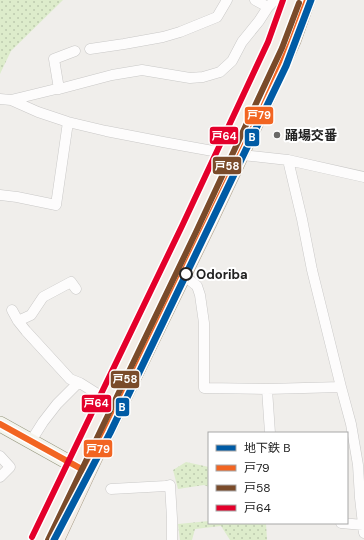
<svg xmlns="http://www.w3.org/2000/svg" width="364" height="540" viewBox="0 0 364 540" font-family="'DM Sans','Noto Sans JP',sans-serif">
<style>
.grass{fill:url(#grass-dots)}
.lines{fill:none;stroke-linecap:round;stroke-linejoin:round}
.street-casing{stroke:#c9c8c7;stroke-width:11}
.secondary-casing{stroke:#999a82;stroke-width:16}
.primary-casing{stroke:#a79c86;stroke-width:17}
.street{stroke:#fdfcfc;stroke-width:10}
.secondary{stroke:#f4f4ed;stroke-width:15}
.primary{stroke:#f3ede7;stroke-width:16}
.bus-1-casing{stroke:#fff;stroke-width:9}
.bus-2-casing{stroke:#fff;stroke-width:9}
.bus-3-casing{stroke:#fff;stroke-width:9}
.bus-1{stroke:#f26522;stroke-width:6}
.bus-2{stroke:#7a4b2a;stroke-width:6}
.bus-3{stroke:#e4002b;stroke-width:6}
.metro-1-casing{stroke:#fff;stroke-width:10}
.metro-1{stroke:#005ba5;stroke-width:7}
.poi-dot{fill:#6a6968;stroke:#fff;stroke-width:1.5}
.stop-dot{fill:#fff;stroke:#222;stroke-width:2}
.labels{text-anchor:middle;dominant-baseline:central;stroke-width:4;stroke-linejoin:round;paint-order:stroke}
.poi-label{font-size:13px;font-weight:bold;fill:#222;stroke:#fff;text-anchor:start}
.stop-label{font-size:13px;font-weight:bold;fill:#222;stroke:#fff;text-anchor:start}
.line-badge{stroke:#fff;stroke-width:1.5}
.badge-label{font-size:11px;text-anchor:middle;font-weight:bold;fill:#fff}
</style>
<defs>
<pattern id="grass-dots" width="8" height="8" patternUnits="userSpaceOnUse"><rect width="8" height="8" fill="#ddeccb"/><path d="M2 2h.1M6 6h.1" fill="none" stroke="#bdcaae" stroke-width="1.8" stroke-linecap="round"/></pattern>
</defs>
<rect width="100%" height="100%" fill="#f0eeeb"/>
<path class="grass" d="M0,0H63L11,51L0,74Z
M186,462L209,467V487L204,485L178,489L173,470Z
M209,521V523H266L267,540H230L221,526L195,529L192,540H180L178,524Z"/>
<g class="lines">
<defs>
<path id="street" d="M255,0L268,7
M90,49L124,44L163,37L180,32L217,17L227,0
M59,89L54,59L75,51
M0,99L11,100L38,112L68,122L106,131L163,142L224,153L288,160L364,177
M11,100L56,89H59L112,75L142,70L190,78L203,77L220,72L232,61L242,42L259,21L268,7L274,1L277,0
M288,160L302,219L312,270L341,387L351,424L358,465L360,498L364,533
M0,195L17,197L56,205L68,122
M182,274L197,286L200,295L204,323V388L267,389L341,387
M12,310L18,321L26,331L70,379L80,383L107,400
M18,321L31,315L43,297L71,282L76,289
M267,389L270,433
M31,441L43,422L57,404L76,385L80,383
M0,456L10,467L0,477
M111,489L166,486L170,485L172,518V540
M341,523L363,525"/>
<path id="secondary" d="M0,424L86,472"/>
<path id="primary" d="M39,540L107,400L189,229L275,45L292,0
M56,540L104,437L209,222L249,137L293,40L307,0"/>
</defs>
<use href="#street" class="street-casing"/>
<use href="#secondary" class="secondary-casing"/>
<use href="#primary" class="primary-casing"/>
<use href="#street" class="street"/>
<use href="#secondary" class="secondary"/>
<use href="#primary" class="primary"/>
<defs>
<path id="bus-1" d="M0,424L87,472L263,107L291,43L307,0"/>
<path id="bus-2" d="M48,540L196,232L282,48L299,3"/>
<path id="bus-3" d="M32,537L182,226L268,42L283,0"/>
</defs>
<use href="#bus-1" class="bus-1-casing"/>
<use href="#bus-2" class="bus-2-casing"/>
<use href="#bus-3" class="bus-3-casing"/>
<use href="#bus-1" class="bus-1"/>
<use href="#bus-2" class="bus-2"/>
<use href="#bus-3" class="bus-3"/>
<defs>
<path id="metro-1" d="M54,540L110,433L286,66L311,0"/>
</defs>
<use href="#metro-1" class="metro-1-casing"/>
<use href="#metro-1" class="metro-1"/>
</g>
<circle class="poi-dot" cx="277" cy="135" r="4"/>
<circle class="stop-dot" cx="186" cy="274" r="6"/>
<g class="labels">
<g class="poi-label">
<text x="285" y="135">踊場交番</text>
</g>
<g class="stop-label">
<text x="196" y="274">Odoriba</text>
</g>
</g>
<g class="line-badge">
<rect x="244" y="106" width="30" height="19" rx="4" fill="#f26522"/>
<rect x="209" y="126" width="30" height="19" rx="4" fill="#e4002b"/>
<rect x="244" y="128" width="16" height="19" rx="4" fill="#005ba5"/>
<rect x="212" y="156" width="30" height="19" rx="4" fill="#7a4b2a"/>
<rect x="110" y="370" width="30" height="19" rx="4" fill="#7a4b2a"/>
<rect x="81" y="394" width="31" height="19" rx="4" fill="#e4002b"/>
<rect x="115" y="397" width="15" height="20" rx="4" fill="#005ba5"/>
<rect x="83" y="439" width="30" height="19" rx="4" fill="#f26522"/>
</g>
<g class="badge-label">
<text x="259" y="119">戸79</text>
<text x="224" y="140">戸64</text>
<text x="252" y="141">B</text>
<text x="227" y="170">戸58</text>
<text x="125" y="383">戸58</text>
<text x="96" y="407">戸64</text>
<text x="122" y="411">B</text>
<text x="98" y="453">戸79</text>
</g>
<rect x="208" y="432" width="140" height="92" fill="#ffffff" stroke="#a7a7a7"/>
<rect x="216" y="445" width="20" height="6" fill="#005ba5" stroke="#a7a7a7"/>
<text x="244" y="452" font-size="12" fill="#222222">地下鉄 B</text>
<rect x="216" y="465" width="20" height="6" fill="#f26522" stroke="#a7a7a7"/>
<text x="244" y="472" font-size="12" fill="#222222">戸79</text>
<rect x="216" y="485" width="20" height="6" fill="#7a4b2a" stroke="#a7a7a7"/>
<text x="244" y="492" font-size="12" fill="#222222">戸58</text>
<rect x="216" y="505" width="20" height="6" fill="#e4002b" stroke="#a7a7a7"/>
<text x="244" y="512" font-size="12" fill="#222222">戸64</text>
</svg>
